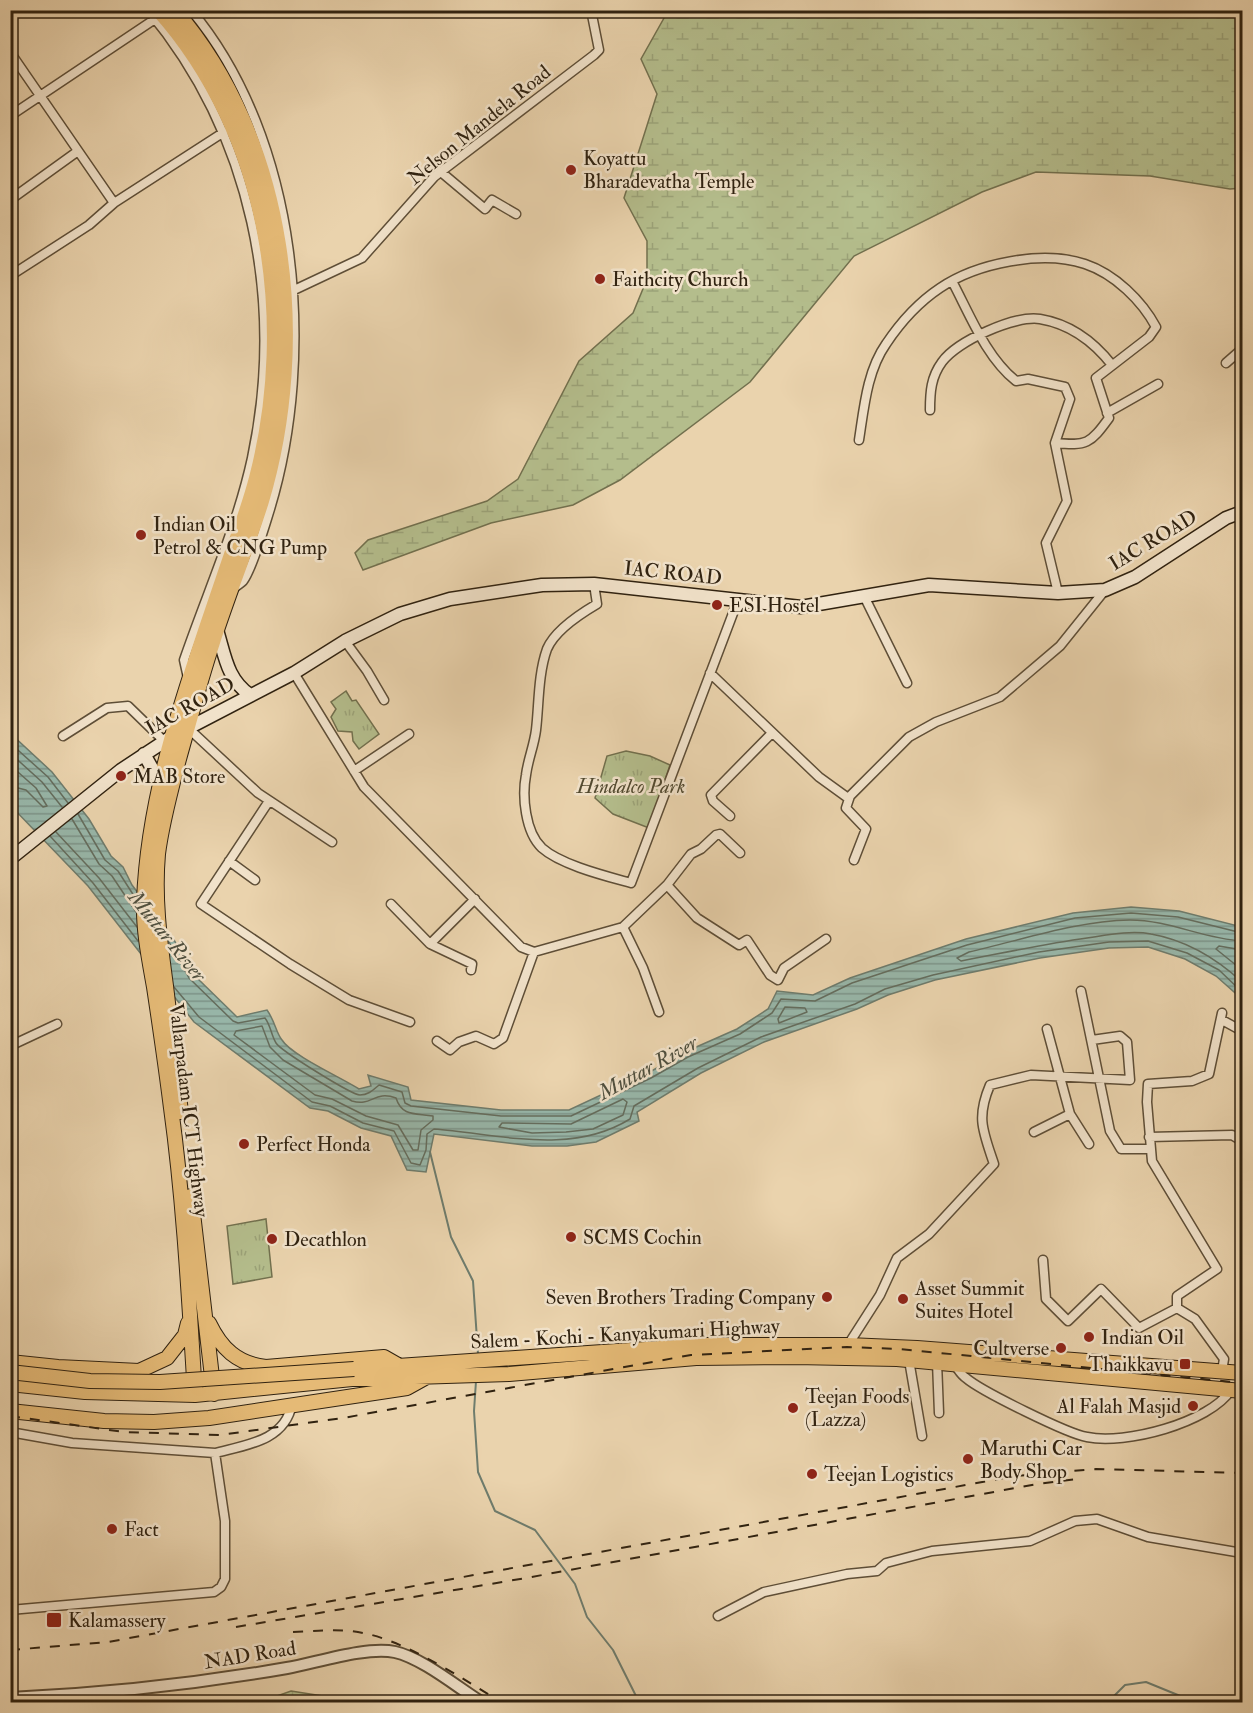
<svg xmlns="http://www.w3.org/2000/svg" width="1253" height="1713" viewBox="0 0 1253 1713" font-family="'IM FELL Double Pica',serif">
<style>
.grass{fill:url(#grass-tufts);stroke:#72704e;stroke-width:1.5}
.wetland{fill:url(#wetland-marsh);stroke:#72704e;stroke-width:1.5}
.water{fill:url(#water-rules);stroke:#6e7c6d;stroke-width:1.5}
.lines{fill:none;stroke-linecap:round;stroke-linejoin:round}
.shore{stroke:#646d5e;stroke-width:1.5}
.stream{stroke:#6e7c6d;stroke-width:2}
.minor-casing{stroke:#5e4e37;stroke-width:11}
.tertiary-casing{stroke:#5e4e37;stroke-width:14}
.secondary-casing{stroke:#302210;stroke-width:15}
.trunk-casing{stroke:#302210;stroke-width:16}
.minor{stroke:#f1e2ca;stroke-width:8}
.tertiary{stroke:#f1e2ca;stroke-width:10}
.secondary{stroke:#f1e2ca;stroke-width:12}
.trunk{stroke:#e5ba76;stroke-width:14}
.rail{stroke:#302210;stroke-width:2;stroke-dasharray:10 10;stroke-linecap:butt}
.trunk-bridge-casing{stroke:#302210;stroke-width:16;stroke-linecap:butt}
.trunk-bridge{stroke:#e5ba76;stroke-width:14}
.poi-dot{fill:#8f2418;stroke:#f1e2ca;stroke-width:2}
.labels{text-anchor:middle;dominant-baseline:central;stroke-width:5;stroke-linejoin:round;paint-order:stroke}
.street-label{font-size:20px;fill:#302210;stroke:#f1e2ca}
.poi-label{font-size:20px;fill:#302210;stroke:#f1e2ca;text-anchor:start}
.park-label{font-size:20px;font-style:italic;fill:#51492f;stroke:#f1e2ca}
.water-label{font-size:21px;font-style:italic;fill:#4f4f3e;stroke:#f1e2ca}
</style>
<defs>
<pattern id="grass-tufts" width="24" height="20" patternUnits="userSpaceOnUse" patternTransform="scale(1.5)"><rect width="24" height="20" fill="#b4bd8c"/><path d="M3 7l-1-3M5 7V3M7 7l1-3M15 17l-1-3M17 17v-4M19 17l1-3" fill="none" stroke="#9ba278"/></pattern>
<pattern id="wetland-marsh" width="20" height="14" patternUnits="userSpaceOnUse" patternTransform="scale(1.5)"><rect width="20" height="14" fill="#b4bd8c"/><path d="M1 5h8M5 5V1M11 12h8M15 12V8" fill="none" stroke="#9ba278"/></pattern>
<pattern id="water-rules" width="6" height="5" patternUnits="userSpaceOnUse" patternTransform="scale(1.5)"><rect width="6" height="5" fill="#98b8ab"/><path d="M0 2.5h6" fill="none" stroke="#7c958a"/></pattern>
</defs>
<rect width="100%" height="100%" fill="#ead3ad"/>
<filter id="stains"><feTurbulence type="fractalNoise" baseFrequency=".00333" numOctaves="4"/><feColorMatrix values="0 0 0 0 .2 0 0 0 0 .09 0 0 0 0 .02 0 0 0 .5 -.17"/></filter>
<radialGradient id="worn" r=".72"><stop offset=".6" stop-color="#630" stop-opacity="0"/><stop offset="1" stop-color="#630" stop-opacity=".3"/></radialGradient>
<path class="grass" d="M346,691L352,701L356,700L379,734L359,749L353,741L352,732L338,731L331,717L336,709L331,702Z
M626,751L650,756L670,765L649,828L613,814L595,798L607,756Z
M266,1219L272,1277L233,1284L227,1226Z"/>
<path class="wetland" d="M668,11H1242V188L1230,189L1150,176L1036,172L982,192L854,256L750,382L620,480L573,505L491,523L363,570L355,553L368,540L487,501L518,479L579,361L633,313L647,279V241L624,198L657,94L641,59Z
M291,1691L361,1702H260Z"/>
<path class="water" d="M10,733L52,772L89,819L111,856L123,867L132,885L174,940L194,975L237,1017L267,1010C275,1021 276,1033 282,1040C291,1055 342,1078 359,1089L371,1086L368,1075L408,1087L411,1100L501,1110H569L648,1073L685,1052L737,1029L768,1009L777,991L813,995L850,978L966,939L1073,913L1131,907L1179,911L1242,927V999L1216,976L1185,959L1148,947L1109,948L1040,958L935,980L888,995L857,1009L764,1042L701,1073L637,1112L639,1121L596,1142L567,1146H532L434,1134L426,1172L407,1170L391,1136L361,1128L328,1111L310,1108L194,1022L88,886L11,806Z"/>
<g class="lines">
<path class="shore" d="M10,743L48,777L68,803
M10,753L42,782L62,807
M10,765L36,788L47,806L43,807L26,790L10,786
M78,814L105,860L118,871L136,899
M72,819L99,864L112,876L136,912
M56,832L99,878L137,927
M50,836L93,883L138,941
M1242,941C1204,939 1169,920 1130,920C1076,921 1022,940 969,952L957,958L961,961C1003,953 1044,944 1087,938C1107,935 1131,930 1151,934C1185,940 1217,959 1242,982
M169,942L189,978L233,1021L238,1023L265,1018C271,1026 271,1035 276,1043C281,1051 352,1095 360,1095C369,1095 374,1089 379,1085L402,1092L405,1103L411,1106L501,1116H571L651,1078L688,1057L740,1034L772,1013L781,999L815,1001L852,983L967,945L1075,918L1131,913L1178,917L1242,933
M1242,950L1219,946L1216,949L1242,970
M174,987L199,1017L312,1102L330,1106L363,1123L394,1131L411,1163L420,1165L426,1150L427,1134L434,1129C500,1134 570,1156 630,1119L634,1106L698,1068L761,1037L855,1004L885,989L933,975L1039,952L1109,942L1148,941L1187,953L1219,970L1242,992
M785,1007L805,1008L807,1012L779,1023L778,1019Z
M262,1026L270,1047L283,1060L352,1101C372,1107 374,1090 396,1098C402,1117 416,1113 433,1116V1120L421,1130L418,1150H413L398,1125L366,1116L332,1099L315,1095L234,1035L236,1031Z
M623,1099L627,1102L623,1115L593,1129L566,1132L532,1133L499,1127L502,1123L571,1124Z"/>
<path class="stream" d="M430,1152L451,1237L473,1281L478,1354
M476,1381L474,1411L478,1472L495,1511L535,1530L575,1584L587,1617L613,1650L639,1702
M1108,1702L1125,1685L1146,1682L1195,1702"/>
<defs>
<path id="minor" d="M148,10C252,135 285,301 252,458C237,527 207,593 184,660L188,678
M191,10C299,139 317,354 270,509C265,525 252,570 243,581C240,584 235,587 232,589
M10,52L114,203
M10,116L155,19
M441,172L485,209L492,200L516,214
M10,200L78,151
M10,276L89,225L114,203L224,132
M952,281C970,315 986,357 1016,381L1028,379L1065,387L1070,399L1055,443L1067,501L1046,543L1058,593
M292,291L362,258L434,177L594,55L599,50L591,10
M1226,363L1242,349
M930,410C930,392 931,377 942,362C957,341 1015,315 1040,319C1070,324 1094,342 1112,365
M1107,413L1158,384
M859,440C864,408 867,371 886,344C900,323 919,302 940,288C977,263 1042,250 1085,264C1115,274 1142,301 1156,327L1149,337L1096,378L1109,418C1090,444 1087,446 1055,443
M594,584L597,604C580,614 555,630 547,649C538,674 539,705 536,730C534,746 528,759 526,775C522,796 525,832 542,848C561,865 606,876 631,883L738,600
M865,598L907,683
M345,641L367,671L384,700
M294,673L364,787L521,947L534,952L623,927L667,885L691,854L701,849L716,835L720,834L740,853
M710,673L819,777L848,798
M188,728L258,793L332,842
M63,736L107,708L128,706L164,741
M354,771L409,734
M269,801L201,904L290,964L349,1000L410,1022
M730,816L713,801L711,795L772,733
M854,860L866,829L846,808L850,796L909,737L936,722L1000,697L1060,646L1105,590
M229,861L255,880
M667,885L697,918L739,945L747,940L770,975L778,980L784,968L826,939
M391,904L430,944
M623,927L643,968L659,1012
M471,970L472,964L430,944L475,899
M1081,991L1110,1131L1121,1149H1150
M1222,1020L1242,1031
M1047,1029L1070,1114L1089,1144
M437,1041L450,1050L459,1042L476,1036L494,1044L503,1038L534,952
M10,1046L57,1024
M1034,1132L1070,1114
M1149,1137L1232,1135L1242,1141
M1043,1260L1046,1299L1068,1321L1101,1289L1139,1328L1177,1308
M848,1345L880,1295L897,1258L929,1234L994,1164C983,1131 976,1118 990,1085L1031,1075L1130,1080L1127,1042L1120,1036L1092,1040
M909,1360L922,1436
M937,1362L939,1413
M954,1364C958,1369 961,1375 966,1378C981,1391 1068,1434 1087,1437C1125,1445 1209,1423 1231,1390
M1222,1371L1224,1359L1195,1319L1177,1308V1296L1217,1269L1152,1161L1147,1102L1148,1084L1192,1081L1209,1074L1222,1013
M10,1432L72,1443L215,1453L225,1521V1579L221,1587L214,1592L10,1610
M215,1453C246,1445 285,1441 292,1404
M718,1616L764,1592L847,1574L877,1571L886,1563L932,1551L1030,1541L1075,1521L1097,1519L1148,1537L1242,1553"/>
<path id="tertiary" d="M10,1698C103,1694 195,1684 287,1668C316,1663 366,1646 395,1652C422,1658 457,1687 481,1702"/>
<path id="secondary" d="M217,630C225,656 227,679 250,695
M144,754L161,784
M10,859L121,770L171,737L294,673L345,641L400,614L450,599L542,585L594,584L801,607L929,585L1058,593L1105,590L1135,577L1226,518L1242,512"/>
<path id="trunk" d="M158,10C269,134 297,321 256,478C247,513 233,547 222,581C187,684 148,791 144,901C143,930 149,959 154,987C160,1027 166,1068 171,1108C184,1203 189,1299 195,1395
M175,10C288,141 310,340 262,501C247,549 228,595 213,642C200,681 190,720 179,759C171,790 162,822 158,854C154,899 160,941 166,986C171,1028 176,1070 181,1112
M191,1196L214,1394
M209,1323C221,1348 237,1364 266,1367L384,1357L398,1365
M10,1362L58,1367L139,1371L167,1358L185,1335L188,1323
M354,1369L704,1345H848L917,1348L1242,1373
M10,1384L85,1392L195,1395L352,1379L509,1374L696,1358L795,1357L897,1359L1242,1391
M10,1411L104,1421L154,1422L209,1418L407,1388L425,1378"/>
</defs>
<use href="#minor" class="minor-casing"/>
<use href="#tertiary" class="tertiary-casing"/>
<use href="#secondary" class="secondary-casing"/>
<use href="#trunk" class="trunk-casing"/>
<use href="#minor" class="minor"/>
<use href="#tertiary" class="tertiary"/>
<use href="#secondary" class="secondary"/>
<use href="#trunk" class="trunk"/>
<path class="rail" d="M10,1416L124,1432L220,1435L343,1418L691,1355L847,1347L900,1349L1242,1383
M236,1627L526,1578L1037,1484L1078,1479
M293,1632C317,1631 340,1628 363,1633C406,1641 463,1679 501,1702
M10,1650L108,1642L1015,1476L1096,1469L1242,1473"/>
<defs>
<path id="trunk-bridge" d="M10,1372L90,1381L160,1382L354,1369"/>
</defs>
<use href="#trunk-bridge" class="trunk-bridge-casing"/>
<use href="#trunk-bridge" class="trunk-bridge"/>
</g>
<g class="poi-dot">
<circle cx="571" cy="170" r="6"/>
<circle cx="600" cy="279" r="6"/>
<circle cx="141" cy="535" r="6"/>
<circle cx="717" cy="605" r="6"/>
<circle cx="121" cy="776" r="6"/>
<circle cx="244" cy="1144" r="6"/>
<circle cx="571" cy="1237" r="6"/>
<circle cx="272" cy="1239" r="6"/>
<circle cx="827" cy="1297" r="6"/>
<circle cx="903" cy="1299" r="6"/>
<circle cx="1089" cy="1337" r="6"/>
<circle cx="1061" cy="1348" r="6"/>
<rect x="1179" y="1358" width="12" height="12" rx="3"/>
<circle cx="1193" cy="1406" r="6"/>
<circle cx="793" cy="1408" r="6"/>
<circle cx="968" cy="1459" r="6"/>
<circle cx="812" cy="1474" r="6"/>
<circle cx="112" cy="1529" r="6"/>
<rect x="46" y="1612" width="16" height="16" rx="3"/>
</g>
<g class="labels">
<g class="street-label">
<text transform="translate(479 125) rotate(-39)">Nelson Mandela Road</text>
<text transform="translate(1153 540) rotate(-31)">IAC ROAD</text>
<text transform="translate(673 573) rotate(6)">IAC ROAD</text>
<text transform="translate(190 706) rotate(-29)">IAC ROAD</text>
<text transform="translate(189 1110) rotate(83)">Vallarpadam ICT Highway</text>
<text transform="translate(625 1334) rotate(-3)">Salem - Kochi - Kanyakumari Highway</text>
<text transform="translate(250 1655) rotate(-9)">NAD Road</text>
</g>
<g class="poi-label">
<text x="583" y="158">Koyattu<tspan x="583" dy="23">Bharadevatha Temple</tspan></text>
<text x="612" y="279">Faithcity Church</text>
<text x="153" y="524">Indian Oil<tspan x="153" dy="23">Petrol &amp; CNG Pump</tspan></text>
<text x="729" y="605">ESI Hostel</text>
<text x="133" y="776">MAB Store</text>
<text x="256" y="1144">Perfect Honda</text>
<text x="583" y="1237">SCMS Cochin</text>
<text x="284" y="1239">Decathlon</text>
<text x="915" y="1288">Asset Summit<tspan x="915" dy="23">Suites Hotel</tspan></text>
<text x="815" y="1297" text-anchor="end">Seven Brothers Trading Company</text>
<text x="1101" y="1337">Indian Oil</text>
<text x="1049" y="1348" text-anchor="end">Cultverse</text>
<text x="1173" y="1364" text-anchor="end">Thaikkavu</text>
<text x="805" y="1396">Teejan Foods<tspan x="805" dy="23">(Lazza)</tspan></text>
<text x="1181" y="1406" text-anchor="end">Al Falah Masjid</text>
<text x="980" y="1448">Maruthi Car<tspan x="980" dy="23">Body Shop</tspan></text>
<text x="824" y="1474">Teejan Logistics</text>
<text x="124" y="1529">Fact</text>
<text x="68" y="1620">Kalamassery</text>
</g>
<g class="park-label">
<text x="631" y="786">Hindalco Park</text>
</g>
<g class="water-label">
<text transform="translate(167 936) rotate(51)">Muttar River</text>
<text transform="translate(648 1068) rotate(-29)">Muttar River</text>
</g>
</g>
<rect width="1253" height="1713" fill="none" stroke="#ead3ad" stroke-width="36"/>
<rect x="12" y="12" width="1229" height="1689" fill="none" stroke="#302210" stroke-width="3"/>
<rect x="18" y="18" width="1217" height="1677" fill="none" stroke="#302210" stroke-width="1.5"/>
<rect width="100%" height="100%" filter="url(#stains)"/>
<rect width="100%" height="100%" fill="url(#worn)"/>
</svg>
